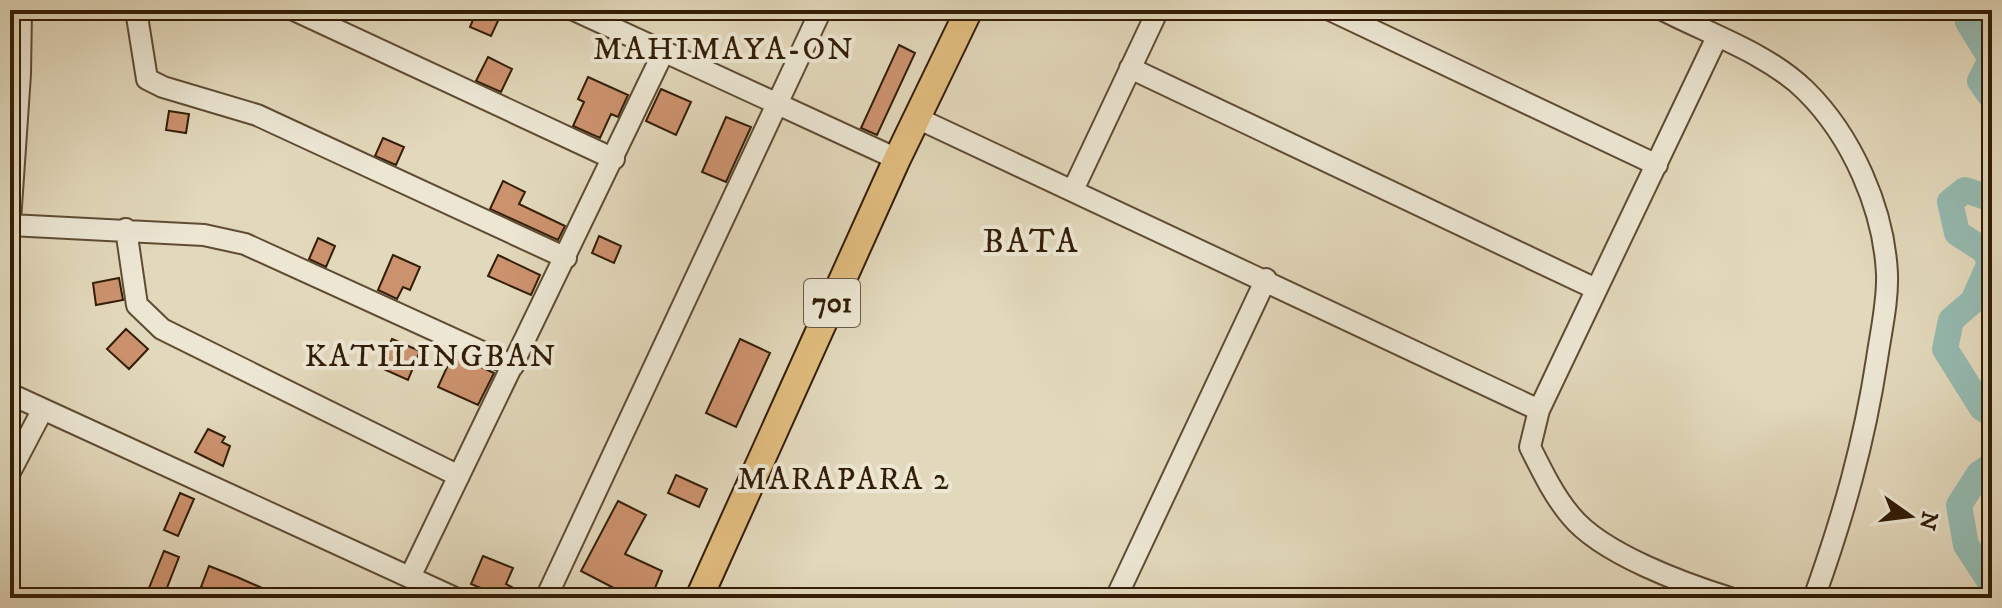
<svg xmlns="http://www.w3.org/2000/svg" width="2002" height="608" viewBox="0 0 2002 608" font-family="'IM FELL DW Pica',serif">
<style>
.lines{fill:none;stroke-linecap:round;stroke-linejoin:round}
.river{stroke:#95bab0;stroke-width:26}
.building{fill:#cc926e;stroke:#331e06;stroke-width:2}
.minor-casing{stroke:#5f4c33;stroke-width:24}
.major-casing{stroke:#331e06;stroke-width:30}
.minor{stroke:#ece6d3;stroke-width:20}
.major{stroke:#e1bc7e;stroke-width:26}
.labels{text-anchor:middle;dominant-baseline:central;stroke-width:8;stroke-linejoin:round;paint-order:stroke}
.shield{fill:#ece6d3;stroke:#6a5a44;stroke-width:2}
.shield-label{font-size:28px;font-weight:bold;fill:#331e06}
.neighbourhood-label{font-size:32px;letter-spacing:2px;fill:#331e06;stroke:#ece6d3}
.quarter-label{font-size:34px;letter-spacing:2px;fill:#331e06;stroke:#ece6d3}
</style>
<rect width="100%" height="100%" fill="#e2d8bb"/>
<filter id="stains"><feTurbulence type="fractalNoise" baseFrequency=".0025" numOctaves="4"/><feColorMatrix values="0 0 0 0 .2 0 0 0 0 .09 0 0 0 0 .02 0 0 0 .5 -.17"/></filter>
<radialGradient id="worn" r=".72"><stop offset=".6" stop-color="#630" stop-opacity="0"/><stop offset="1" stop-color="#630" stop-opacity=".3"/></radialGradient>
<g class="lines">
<path class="river" d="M1974,10L1968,22L1991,59L1980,81L1992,98
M1992,199L1965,190L1950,202L1957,233L1985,251L1990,263L1973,301L1951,320L1945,349L1982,408L1992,414
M1992,465L1979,474L1959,505L1966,545L1992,585"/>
</g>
<path class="building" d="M477,10H503L491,36L470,27Z
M899,45L915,53L877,135L861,128Z
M488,57L512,69L501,92L476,81Z
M588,77L628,95L618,117L611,114L600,138L573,126L584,102L578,99Z
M661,89L691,102L676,135L646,121Z
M169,111L189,114L186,133L166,130Z
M726,117L751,127L726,182L702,172Z
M383,138L404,147L396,165L375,156Z
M503,181L525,192L519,204L565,226L558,240L490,209Z
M599,236L621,246L614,263L592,253Z
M318,238L335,246L326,267L309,259Z
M393,255L420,267L410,290L403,287L397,299L378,290Z
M498,255L540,275L531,295L488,276Z
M119,278L123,300L96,305L93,283Z
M126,329L148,349L129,369L107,349Z
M392,339L420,351L408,380L379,367Z
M740,339L770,353L736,427L706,413Z
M453,354L494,373L478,405L438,387Z
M208,429L225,437L222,442L230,446L223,466L195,452Z
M676,475L707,489L699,507L668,493Z
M180,493L194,499L178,536L164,530Z
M618,501L646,515L625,554L662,571L651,598H633L581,571Z
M164,551L179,557L163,598H145Z
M483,556L513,568L506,584L533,598H505L471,584Z
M209,566L237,577L285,598H228L201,587Z"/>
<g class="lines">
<defs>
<path id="minor" d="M136,10L147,79L163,87L257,115L566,258
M294,10L614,159
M574,10L897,159
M1330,10L1657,165
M1663,10C1709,34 1767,53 1805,90C1852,136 1884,209 1887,274C1888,302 1881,331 1877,359C1864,444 1843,517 1814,598
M1717,37L1539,410L1530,447C1542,471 1554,496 1571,516C1602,554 1685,584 1730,598
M1130,68L1596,289
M917,118L1539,410
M1073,190L1158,10
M10,221L20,74L21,10
M10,225L204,235L245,244L513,366
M126,229L137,305L162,329L459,476
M10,394L455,598
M10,472L42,411
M410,577L664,51
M546,598L821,10
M1116,598L1266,279"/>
<path id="major" d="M699,598L897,159L969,10"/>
</defs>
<use href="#minor" class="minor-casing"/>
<use href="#major" class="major-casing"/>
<use href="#minor" class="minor"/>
<use href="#major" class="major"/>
</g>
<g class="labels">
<rect class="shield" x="804" y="279" width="56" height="48" rx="6"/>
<g class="shield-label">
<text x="832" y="303">701</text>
</g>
<g class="neighbourhood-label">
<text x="724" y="50">MAHIMAYA-ON</text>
<text x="431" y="357">KATILINGBAN</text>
<text x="844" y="480">MARAPARA 2</text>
</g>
<g class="quarter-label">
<text x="1031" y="242">BATA</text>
</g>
</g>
<rect width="2002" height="608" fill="none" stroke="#e2d8bb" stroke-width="40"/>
<rect x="12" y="12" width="1978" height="584" fill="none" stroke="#331e06" stroke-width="4"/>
<rect x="20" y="20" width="1962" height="568" fill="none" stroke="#331e06" stroke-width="2"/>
<g transform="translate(1910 516) rotate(104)" stroke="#ece6d3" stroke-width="6" paint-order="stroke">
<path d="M0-6L14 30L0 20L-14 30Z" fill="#331e06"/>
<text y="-12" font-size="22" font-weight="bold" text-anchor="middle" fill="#331e06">N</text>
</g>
<rect width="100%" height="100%" filter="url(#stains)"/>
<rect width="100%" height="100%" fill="url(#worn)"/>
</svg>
